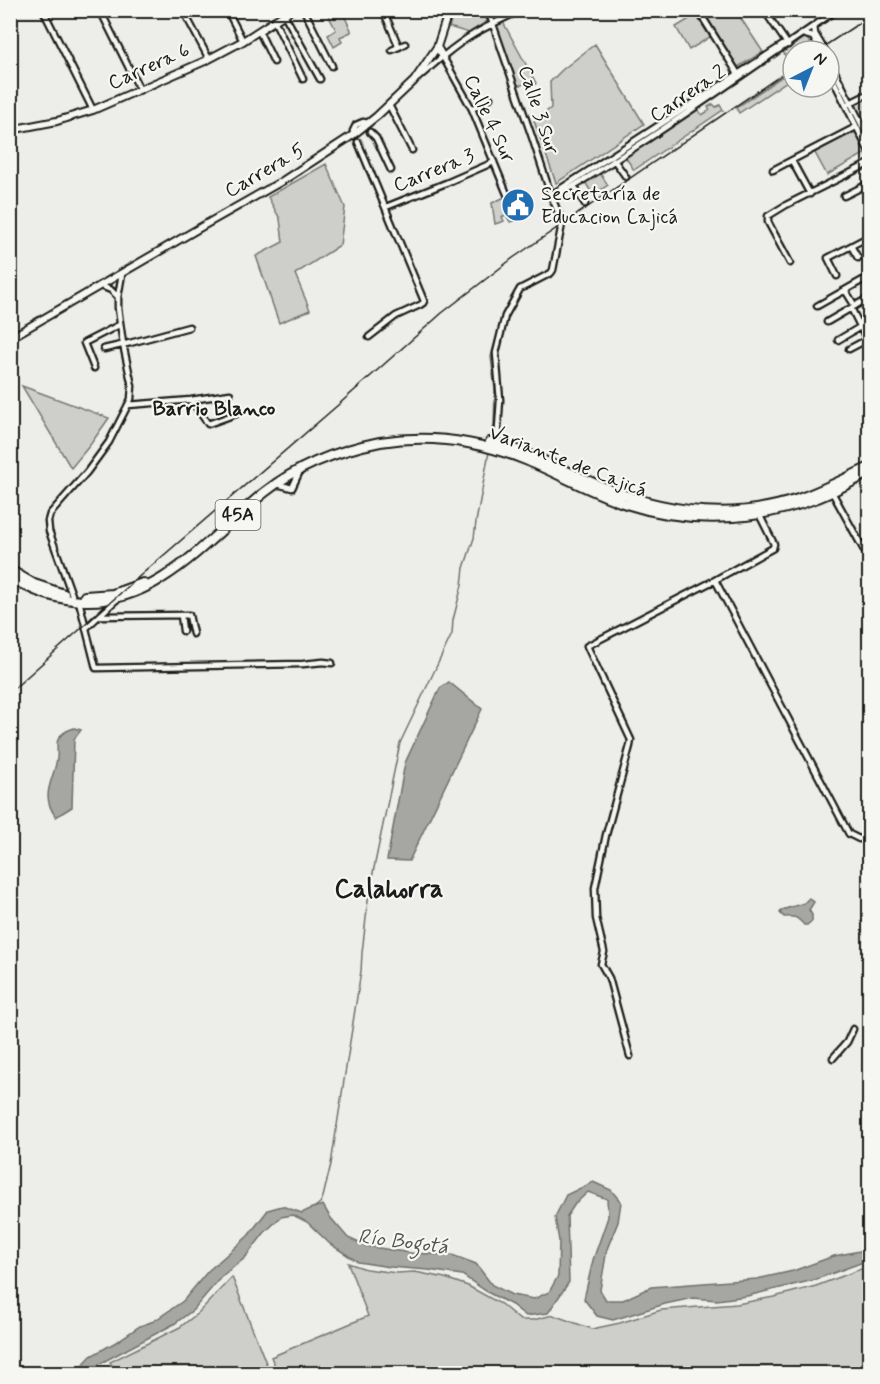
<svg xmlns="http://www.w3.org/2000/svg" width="880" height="1384" viewBox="0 0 880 1384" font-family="Mynerve,sans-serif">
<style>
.green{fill:#cececb;stroke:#757574;stroke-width:1.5}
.water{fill:#a6a6a3;stroke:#6f6f6d;stroke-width:1.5}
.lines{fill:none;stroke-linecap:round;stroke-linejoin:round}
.stream{stroke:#6f6f6d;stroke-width:1.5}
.minor-casing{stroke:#1c1c1c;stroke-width:9}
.secondary-casing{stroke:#1c1c1c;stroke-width:10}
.trunk-casing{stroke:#1c1c1c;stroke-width:12}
.minor{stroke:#f6f6f2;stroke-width:4.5}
.secondary{stroke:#f6f6f2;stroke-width:6}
.trunk{stroke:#f6f6f2;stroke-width:8}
.rail{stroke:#1c1c1c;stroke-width:1.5}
.labels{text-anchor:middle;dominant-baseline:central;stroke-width:4.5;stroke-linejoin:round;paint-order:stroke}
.shield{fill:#f6f6f2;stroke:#5d5d5c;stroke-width:1.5}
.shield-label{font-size:18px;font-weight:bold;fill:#1c1c1c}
.street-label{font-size:20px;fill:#1c1c1c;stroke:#f6f6f2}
.poi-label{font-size:20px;fill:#1c1c1c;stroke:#f6f6f2;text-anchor:start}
.neighbourhood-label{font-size:21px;font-weight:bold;fill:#1c1c1c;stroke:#f6f6f2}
.water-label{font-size:21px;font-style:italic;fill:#535352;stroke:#f6f6f2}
.district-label{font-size:26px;font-weight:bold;fill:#1c1c1c;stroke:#f6f6f2}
</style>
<rect width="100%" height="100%" fill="#edede9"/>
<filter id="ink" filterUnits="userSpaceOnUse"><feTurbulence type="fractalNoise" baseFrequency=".0167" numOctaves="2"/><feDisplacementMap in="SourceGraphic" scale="12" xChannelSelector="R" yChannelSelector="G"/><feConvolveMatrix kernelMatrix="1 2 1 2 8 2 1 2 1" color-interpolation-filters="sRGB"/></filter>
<g filter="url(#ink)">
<path class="green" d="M326,11H342L351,30V32L340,37L342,42L334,47L328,35L336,30Z
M454,11H483L487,21L469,33L449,27Z
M703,11H736L763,52L738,67Z
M696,15L710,37L689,50L676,27Z
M503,22L536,83L531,88L528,83L517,86L496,25Z
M806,37L815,51H793L792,66L783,52Z
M595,44L644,124L556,183L534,121L551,108L550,82L562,70Z
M793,69V77L739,113L736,108Z
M865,98L869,107V134L854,103Z
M713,104L716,107L720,105L723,110L634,170L624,155L697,108L702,115L710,110L708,107Z
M854,130L866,153L827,175L814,151Z
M326,164L345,207L340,245L295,274L310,310L279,323L256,256L283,242L280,219L268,197Z
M599,172L608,185L593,195L585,182Z
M509,195L511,200L509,204L511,207L509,208L510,210L508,212L514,221L510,222L506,215L502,217L504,221L495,224L492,203Z
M22,386L109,418L90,445L71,468Z
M348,1263L366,1269L397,1273L415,1272L445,1278L468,1286L501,1304L520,1320H533L553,1315L592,1329L620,1323L661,1310L737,1304L774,1297L816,1286L869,1266V1373H278L271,1357L368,1316Z
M232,1277L270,1373H116L110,1362L180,1327L198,1313Z"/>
<path class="water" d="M449,682L482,709L409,861L387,860L405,763L440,688Z
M74,728L81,730L74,739L72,807L56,817C39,794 54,781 57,758C58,752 56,744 58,739C61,733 68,730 74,728Z
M809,898L814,902L809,910L812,915V921L807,925H804C797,917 795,916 784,917L780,913L782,910L804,903Z
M593,1182L611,1190L621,1202L618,1222L607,1249L600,1290L606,1300H623L651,1287L757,1279L793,1271L834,1256L865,1250L869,1248V1260L814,1280L747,1296L717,1300L693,1298L665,1304L613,1320L597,1316L584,1299L593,1260L608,1217L607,1199L588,1192L575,1204L567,1216L569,1282L548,1313L526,1316L512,1305L489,1293L462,1275L428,1270L390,1267L358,1262L330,1244L307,1222L293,1215L281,1217L265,1232L245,1258L222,1276L193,1310L174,1324L99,1364L90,1373H75L91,1356L116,1342L140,1326L154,1321L183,1301L208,1271L248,1236L268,1210L282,1206L302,1213L312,1208L323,1205L330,1217L348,1238L366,1246L411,1253L452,1255L476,1264L492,1285L512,1295L534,1299L549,1292L558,1276L559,1241L555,1217L566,1195Z"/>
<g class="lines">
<path class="stream" d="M491,436L494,425L495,390L491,357L501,321
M315,1207L320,1203L323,1197L331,1164L361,971L362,953L369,892L400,743L452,634L453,620L462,585L464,568L474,538L476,522L489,452"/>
<defs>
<path id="minor" d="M43,10L93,110
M100,10L140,90
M183,10L209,59
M227,10L243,41
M304,10L332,66
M383,10L399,47
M488,10L532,137L551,195L561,220L562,224L553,270L551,273L520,289L505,316L496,353L500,400L497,444
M698,10L738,74
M764,10L788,45
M284,14L320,79
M274,20L303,79
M814,26L815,34L825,51
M259,31L274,62
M803,34L813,37L820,51
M392,50L405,44
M443,57L472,109L507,194
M829,60L870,141
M829,71L870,154
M418,78C436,62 454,46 474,34C489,25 505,18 521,10
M848,104L870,93
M389,105L412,150
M472,109L490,98
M370,132L376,138L391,170
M353,135V131L356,125L363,122L368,123
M358,142L424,301L423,303L420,305L396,316L369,337
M614,160L626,177
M792,161L810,194
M773,170L856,127
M574,186L585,204
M551,195L786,43
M844,196L870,183
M552,199C650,141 743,74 837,10
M386,207L446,183L494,162
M851,246L858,258
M790,263L768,222V216L786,205L870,163
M837,276L828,258L870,236
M101,286L111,290L118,297
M845,290L855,306
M863,301L870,314
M817,306L870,276
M851,308L869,344
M827,322L870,297
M838,340L860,327
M104,349L130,343L189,327
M849,349L866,340
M94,368L84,343L119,325
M191,400L208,424L236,414
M867,402L870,401
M128,405L191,400L230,394
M277,484L292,488
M292,488L300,471
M832,492L870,561
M715,580L849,834L859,839L870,837
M72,595L49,531L48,521L50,514L87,472L109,442L131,399L132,386L123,344L118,308V297L122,274
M79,601L96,668L303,664L323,662L332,663
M181,615L183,631
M99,616L189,615L193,634
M86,628L117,599
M630,1056L609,978L601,964L604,952L596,918L595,888L606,835L630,746L631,740L587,646L715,580L773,548L774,544L759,514
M833,1058L847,1042L853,1029"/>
<path id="secondary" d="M437,47L443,57
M10,130L57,121L93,110L205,61L243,41L291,10
M10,338L201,227L284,180L353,135L377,116L414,81L437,47L449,10"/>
<path id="trunk" d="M490,442C529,451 564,471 601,486C665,513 731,521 798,499C823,490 846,478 870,467
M10,570L34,584L64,594
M10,577C33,592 58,600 85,601C161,603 211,535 265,492C298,466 340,450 380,442C429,434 478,441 523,459C558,473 590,492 626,504C688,524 754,522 815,499C834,492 852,482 870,472
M85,596L113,594L143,583"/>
</defs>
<use href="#minor" class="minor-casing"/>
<use href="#secondary" class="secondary-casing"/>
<use href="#trunk" class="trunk-casing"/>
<use href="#minor" class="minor"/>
<use href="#secondary" class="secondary"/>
<use href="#trunk" class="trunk"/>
<path class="rail" d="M817,51L870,16
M10,692L142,574L338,405L442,313L513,258L793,67"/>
</g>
</g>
<defs>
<symbol id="civic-disc" viewBox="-11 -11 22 22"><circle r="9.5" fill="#1f6fb2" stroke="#f6f6f2"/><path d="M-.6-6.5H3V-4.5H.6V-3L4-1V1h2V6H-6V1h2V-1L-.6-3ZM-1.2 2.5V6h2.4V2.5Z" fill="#fff"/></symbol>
</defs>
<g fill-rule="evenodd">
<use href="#civic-disc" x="499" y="186" width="38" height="38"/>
</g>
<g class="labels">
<rect class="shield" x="215.5" y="500" width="45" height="30" rx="4.5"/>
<g class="shield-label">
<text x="238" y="515">45A</text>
</g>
<g class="street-label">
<text transform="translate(149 67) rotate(-24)">Carrera 6</text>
<text transform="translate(688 94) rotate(-34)">Carrera 2</text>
<text transform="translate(538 110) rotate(72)">Calle 3 Sur</text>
<text transform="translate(489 119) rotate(65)">Calle 4 Sur</text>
<text transform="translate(265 171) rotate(-30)">Carrera 5</text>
<text transform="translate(434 171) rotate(-22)">Carrera 3</text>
<text transform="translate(568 462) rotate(21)">Variante de Cajicá</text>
</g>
<g class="poi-label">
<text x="541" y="194">Secretaría de<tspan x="541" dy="23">Educacion Cajicá</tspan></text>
</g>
<g class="neighbourhood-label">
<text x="214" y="409">Barrio Blanco</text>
</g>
<g class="water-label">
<text transform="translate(403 1242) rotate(7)">Río Bogotá</text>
</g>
<g class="district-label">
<text x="389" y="890">Calahorra</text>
</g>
</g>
<rect width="880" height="1384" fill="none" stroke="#f6f6f2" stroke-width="36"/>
<rect x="18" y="18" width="844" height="1348" fill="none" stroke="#1c1c1c" stroke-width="2" filter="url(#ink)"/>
<g transform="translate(811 69) rotate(42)"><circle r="28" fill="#f6f6f2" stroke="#9f9f9c" stroke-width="1.5"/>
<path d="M0-4.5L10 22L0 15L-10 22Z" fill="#1f6fb2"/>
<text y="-9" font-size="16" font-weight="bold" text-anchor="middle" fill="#1c1c1c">N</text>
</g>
</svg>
